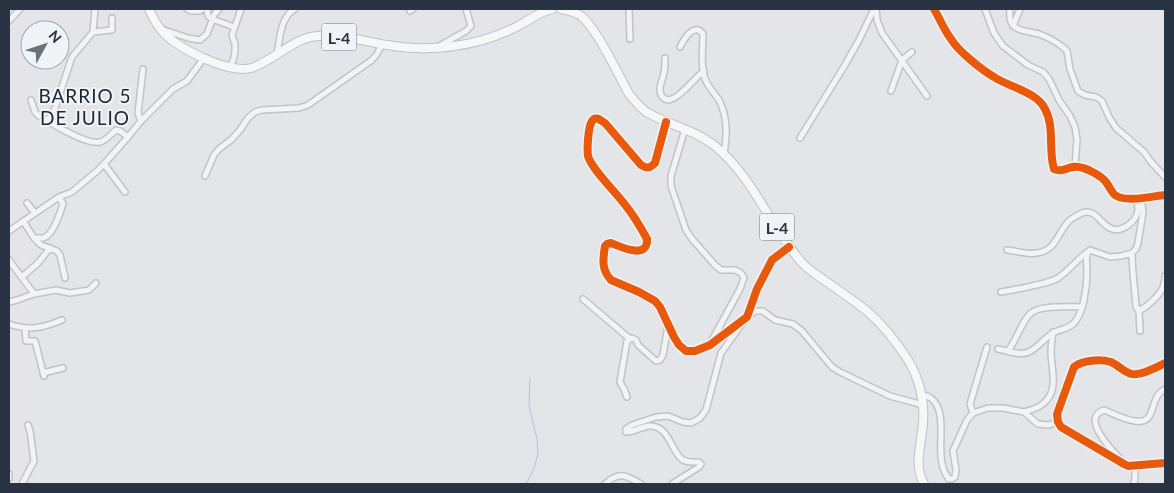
<svg xmlns="http://www.w3.org/2000/svg" width="1174" height="493" viewBox="0 0 1174 493" font-family="Lato,sans-serif">
<style>
.lines{fill:none;stroke-linecap:round;stroke-linejoin:round}
.stream{stroke:#b1c5d4;stroke-width:1}
.minor-casing{stroke:#c1c3c6;stroke-width:8}
.primary-casing{stroke:#bfc2c6;stroke-width:10}
.minor{stroke:#f2f3f5;stroke-width:5}
.primary{stroke:#f6f7f7;stroke-width:8}
.cycleway-casing{stroke:#f1f4f7;stroke-width:11}
.cycleway{stroke:#e8590c;stroke-width:8}
.labels{text-anchor:middle;dominant-baseline:central;stroke-width:4;stroke-linejoin:round;paint-order:stroke}
.shield{fill:#f1f4f7;stroke:#646e79;stroke-width:1}
.shield-label{font-size:16px;font-weight:bold;fill:#283443}
.neighbourhood-label{font-size:19px;letter-spacing:1px;fill:#1b2533;stroke:#f1f4f7}
</style>
<rect width="100%" height="100%" fill="#e3e5e8"/>
<g class="lines">
<path class="stream" d="M526,484L534,469L538,453L537,439L529,406L530,378"/>
<defs>
<path id="minor" d="M187,9L191,11H200L203,9
M207,9L208,16L212,19L234,27
M629,9L630,39
M876,9L877,20L882,33L927,96
M934,9C940,19 944,30 951,39C958,51 982,70 994,77C1009,87 1037,92 1045,109C1055,127 1048,150 1054,169C1064,174 1069,163 1083,168C1091,170 1102,177 1106,182C1109,186 1112,193 1115,195C1125,203 1153,196 1165,195
M985,9L994,33L1003,46L1028,65L1043,72L1049,79L1059,100L1070,116L1075,127L1077,140L1075,166
M1010,9C1007,32 1023,30 1039,34C1047,37 1057,42 1064,48L1067,51L1070,69L1078,91L1085,95L1096,97L1102,101L1109,117L1116,128L1144,152L1151,162L1165,177
M410,11L413,9
M9,21L20,9
M1013,26L1020,9
M161,29L188,38L200,40L207,34L214,15L219,9
M93,32L112,30V18
M441,45L466,31L471,26L466,9
M680,47C684,39 694,22 703,34C703,49 700,67 706,81C709,88 715,94 719,100C728,118 727,135 724,154
M277,54C280,39 280,17 295,9
M665,58C665,63 665,68 664,73C663,78 660,84 660,89C660,92 661,97 665,99C675,105 695,77 704,71
M230,67L234,58L235,51V44L232,35L241,9
M891,91L902,60L912,52
M31,100L35,112L38,115C51,123 85,145 100,142C107,140 111,134 116,130L120,131L128,137
M47,121L55,108L72,57L93,32L95,9
M141,121L138,113L143,69
M666,122L655,163C650,168 647,169 641,165L605,123C601,121 596,115 592,121C588,127 587,149 588,156C592,170 617,193 626,206C634,216 641,228 647,239C648,260 621,247 611,243L607,244L605,246C603,259 601,269 611,280L639,292L655,301L660,307L674,337L679,345L686,351H695L710,345L747,317L757,289L772,260L789,247
M685,129L671,176V186L686,230L692,239L715,265L721,270H735L741,273L744,278L740,289L711,342
M800,138L845,65L859,40L874,9
M104,164L125,192
M205,176L214,155L219,149L232,139L240,130L248,118L255,112L262,110L299,108L308,105L372,60L377,54L382,44
M27,203L35,213
M23,221L34,238L41,245L57,251L60,255L65,278
M9,231L59,197L72,192L97,171L104,164L128,137L141,121L173,89L187,81L204,58
M35,238C35,238 42,238 43,238C53,236 60,213 63,204L59,197
M1007,250C1017,251 1027,255 1037,253C1057,250 1057,233 1069,221C1072,218 1078,215 1082,213C1095,208 1100,223 1110,228C1121,234 1137,221 1138,210C1138,206 1137,202 1136,198
M1132,253C1132,271 1135,289 1136,307L1139,311L1140,331
M9,260L34,294
M22,277L38,263L50,248
M1001,292C1016,289 1046,285 1058,278C1070,270 1078,258 1090,250L1110,257L1121,256L1132,253L1136,249L1138,243L1143,212L1141,198
M583,299L630,339
M9,302L17,300L34,294L56,290L70,293L89,290L96,283
M1139,311C1148,306 1162,294 1164,284C1165,281 1165,279 1165,276
M9,324C28,331 43,328 62,320
M25,328L26,341H35L44,376
M998,349C1007,351 1020,356 1029,352C1036,349 1043,340 1050,335C1057,329 1068,330 1074,323C1084,313 1087,285 1087,271C1087,264 1085,258 1088,252
M1008,351C1016,340 1020,327 1028,316C1036,304 1068,307 1082,307
M1165,363C1158,367 1139,376 1132,374C1125,373 1118,365 1111,362C1101,359 1082,360 1074,367L1057,414L1058,422L1061,427L1124,464L1128,466L1165,463
M43,373L63,368
M921,394C925,395 928,396 932,399C951,416 931,458 949,479H952L955,477L956,470L953,451L967,420L973,413L988,408H1003L1024,412L1038,424L1049,425L1058,422
M627,397L624,389L620,382L627,341L632,338L636,340L638,345L656,361L660,360L663,355L668,326
M1024,412C1031,410 1040,408 1045,402C1059,389 1051,368 1051,352C1051,345 1052,339 1053,332
M973,413L970,404L987,347
M1122,461C1114,452 1079,418 1104,410C1114,414 1125,420 1135,421C1158,425 1148,397 1165,389
M9,474V478
M22,484L34,461L30,431L28,425
M605,484C619,471 626,475 641,484
M672,484L699,467L701,464L699,462C693,462 688,463 683,460C671,453 670,425 649,426C641,427 634,432 626,432V429L632,425L656,417L668,416L683,422L691,423L700,418L706,410L721,353L747,317L755,311H763L775,320L793,324L802,331L832,367L840,372L890,396L923,405
M1134,484L1135,478V465"/>
<path id="primary" d="M149,9C152,16 157,25 162,31C177,48 228,74 251,68C274,61 294,37 318,36C342,34 370,43 393,46C412,49 434,49 454,46C477,43 497,37 518,26C529,20 539,12 552,9
M561,9C568,10 574,12 580,15C596,27 618,74 629,94C635,101 640,108 648,113C669,125 695,130 715,146C754,178 770,227 803,264C809,270 817,275 824,280C838,290 853,300 867,311C882,324 897,343 908,360C919,378 925,401 923,422C922,444 913,464 924,484"/>
</defs>
<use href="#minor" class="minor-casing"/>
<use href="#primary" class="primary-casing"/>
<use href="#minor" class="minor"/>
<use href="#primary" class="primary"/>
<defs>
<path id="cycleway" d="M934,9C940,19 944,30 951,39C958,51 982,70 994,77C1009,87 1037,92 1045,109C1055,127 1048,150 1054,169C1064,174 1069,163 1083,168C1091,170 1102,177 1106,182C1109,186 1112,193 1115,195C1125,203 1153,196 1165,195
M666,122L655,163C650,168 647,169 641,165L605,123C601,121 596,115 592,121C588,127 587,149 588,156C592,170 617,193 626,206C634,216 641,228 647,239C648,260 621,247 611,243L607,244L605,246C603,259 601,269 611,280L639,292L655,301L660,307L674,337L679,345L686,351H695L710,345L747,317L757,289L772,260L789,247
M1165,363C1158,367 1139,376 1132,374C1125,373 1118,365 1111,362C1101,359 1082,360 1074,367L1057,414L1058,422L1061,427L1124,464L1128,466L1165,463"/>
</defs>
<use href="#cycleway" class="cycleway-casing"/>
<use href="#cycleway" class="cycleway"/>
</g>
<g class="labels">
<g class="shield">
<rect x="321.5" y="23.5" width="35" height="27" rx="4"/>
<rect x="759.5" y="213.5" width="35" height="27" rx="4"/>
</g>
<g class="shield-label">
<text x="339" y="37">L-4</text>
<text x="777" y="227">L-4</text>
</g>
<g class="neighbourhood-label">
<text x="85" y="95">BARRIO 5<tspan x="85" dy="22">DE JULIO</tspan></text>
</g>
</g>
<rect width="1174" height="493" fill="none" stroke="#283443" stroke-width="20"/>
<g transform="translate(45 45) rotate(50)"><circle r="24" fill="#f1f4f7" stroke="#a1a7af"/>
<path d="M0-4L9 19L0 12L-9 19Z" fill="#69727d"/>
<text y="-8" font-size="14" font-weight="bold" text-anchor="middle" fill="#283443">N</text>
</g>
</svg>
